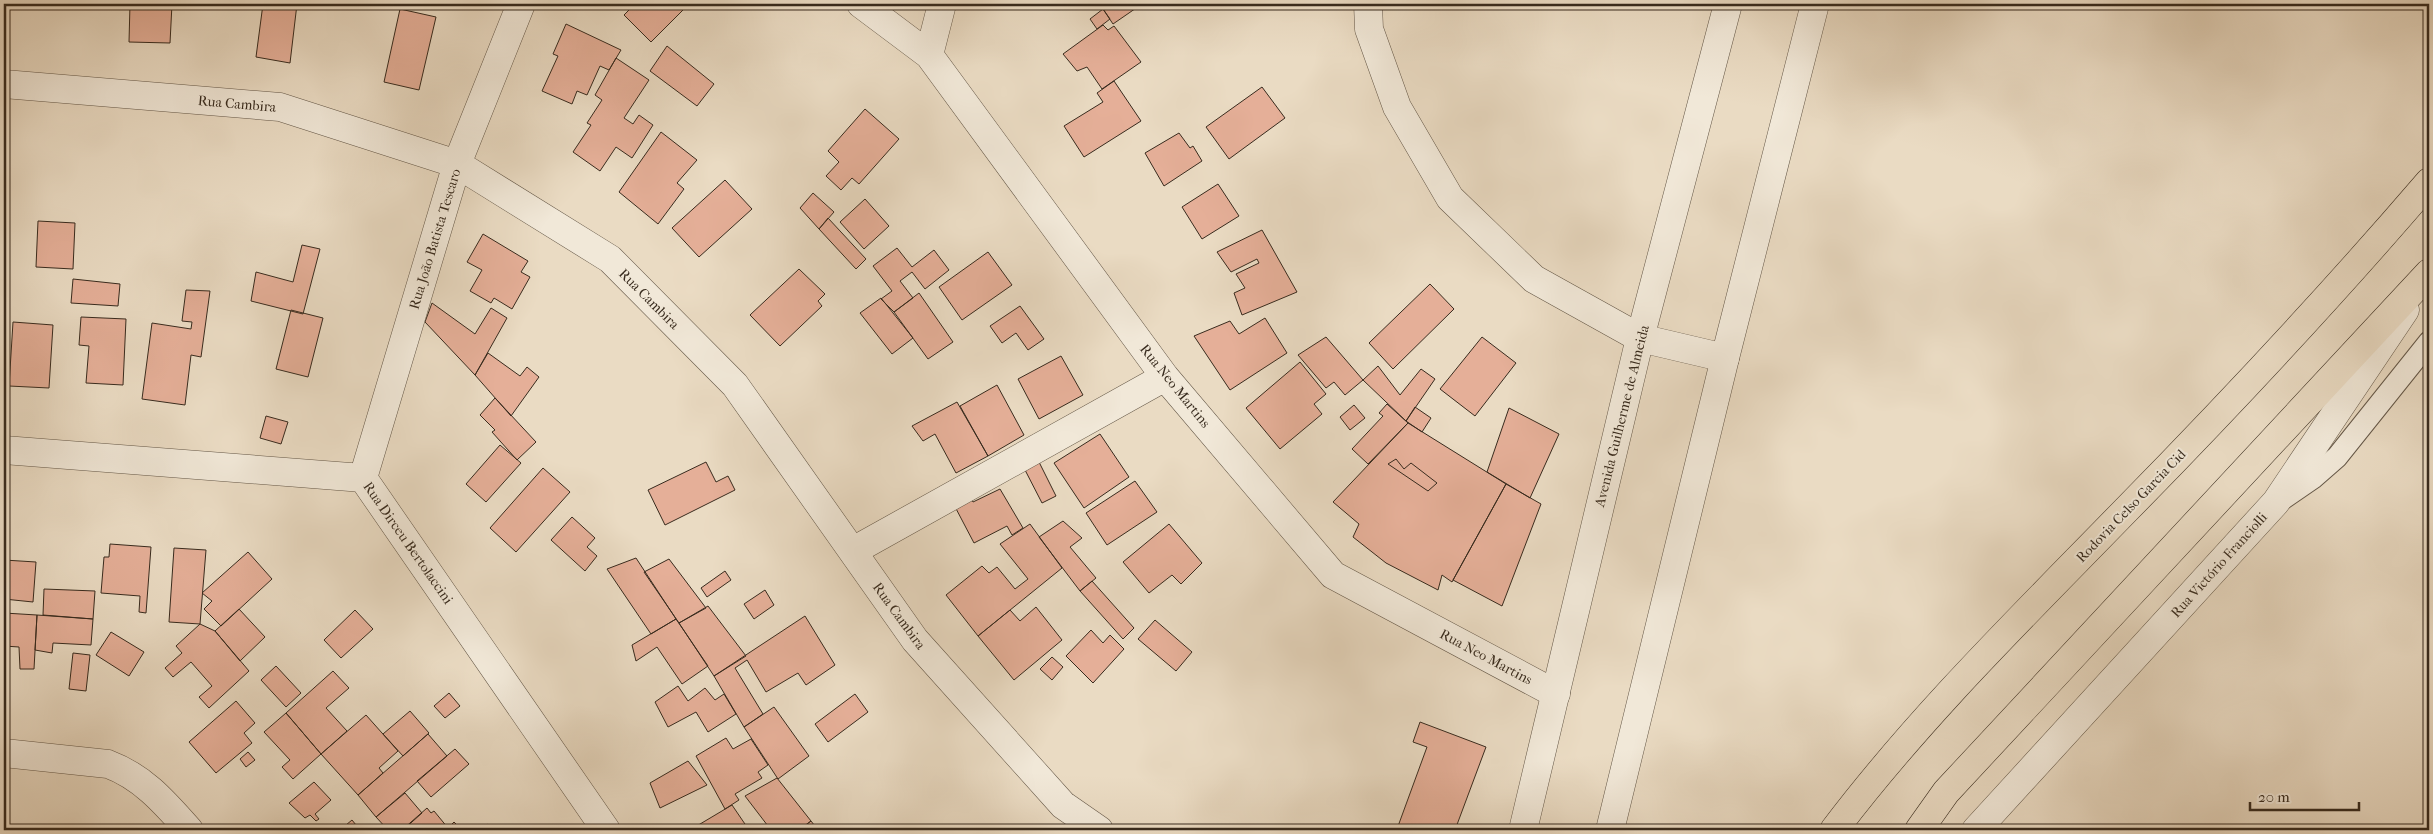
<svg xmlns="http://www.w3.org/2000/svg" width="2433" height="834" viewBox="0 0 2433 834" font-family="'IM FELL French Canon',serif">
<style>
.building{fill:#e5af98;stroke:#382b1e}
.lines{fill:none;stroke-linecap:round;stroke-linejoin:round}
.service-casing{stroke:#645747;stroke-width:23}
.minor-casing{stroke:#645747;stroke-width:29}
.tertiary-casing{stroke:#645747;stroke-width:29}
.motorway-casing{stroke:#382b1e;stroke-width:29}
.service{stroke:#f1e8d8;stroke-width:21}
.minor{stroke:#f1e8d8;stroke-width:28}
.tertiary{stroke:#f1e8d8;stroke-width:28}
.motorway{stroke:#eadbc3;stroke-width:28}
.labels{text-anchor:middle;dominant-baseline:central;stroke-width:4;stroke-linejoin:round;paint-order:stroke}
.street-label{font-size:14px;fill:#382b1e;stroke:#f1e8d8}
</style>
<rect width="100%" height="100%" fill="#eadbc3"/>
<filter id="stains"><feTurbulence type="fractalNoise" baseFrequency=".004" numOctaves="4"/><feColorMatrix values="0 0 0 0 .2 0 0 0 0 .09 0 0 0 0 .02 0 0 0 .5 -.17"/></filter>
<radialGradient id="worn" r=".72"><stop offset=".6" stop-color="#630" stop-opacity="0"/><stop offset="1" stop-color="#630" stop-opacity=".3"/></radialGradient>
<path class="building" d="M130,4H172L170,43L129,42Z
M263,4H297L290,63L256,57Z
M635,4H682L686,7L651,42L624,15Z
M1109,4H1142L1113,24L1103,9Z
M400,9L436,17L419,90L384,82Z
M1103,9L1110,19L1097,29L1090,19Z
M566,24L621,50L609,70L600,66L587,95L577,91L572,104L542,91L558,56L553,54Z
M1103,25L1108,30L1114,26L1141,62L1102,89L1087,67L1077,71L1063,54Z
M667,46L714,84L697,106L650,71Z
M616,58L649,80L624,118L633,124L639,115L653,125L632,158L616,147L600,171L573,152L591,125L587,123L602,100L595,95Z
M1114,81L1141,121L1084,157L1064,126L1103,102L1097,93Z
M1262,87L1285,118L1229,159L1206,127Z
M865,109L899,139L859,184L852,178L841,190L826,176L839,162L828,151Z
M661,132L697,160L677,183L684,189L658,224L619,192Z
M1179,133L1190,148L1193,146L1202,161L1164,186L1145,153Z
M725,180L752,209L699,257L672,228Z
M1218,184L1239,216L1202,239L1182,207Z
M813,193L834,212L819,229L800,208Z
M865,199L889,226L864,249L840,222Z
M828,218L866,259L856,269L819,229Z
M38,221L75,223L73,269L36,267Z
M1262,230L1297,292L1242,315L1234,293L1245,288L1236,274L1259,263L1257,259L1231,272L1217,252Z
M483,234L528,261L521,272L530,277L512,309L494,298L491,303L470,291L482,270L467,262Z
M302,245L320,249L303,314L251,301L256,272L293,282Z
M897,248L912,267L934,250L949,270L925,289L912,272L900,281L913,298L894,312L881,299L892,291L873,266Z
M988,252L1012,285L962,320L939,287Z
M799,269L825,294L818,301L822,306L780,346L750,315Z
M4,277H5L4,305Z
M73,279L120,284L118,306L71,303Z
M1430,284L1454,309L1393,369L1369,343Z
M186,290L210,291L201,357L191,355L185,405L142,399L152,323L191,329L192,322L182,321Z
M919,293L953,342L928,359L894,312Z
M881,298L913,338L892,354L860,313Z
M432,303L475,334L491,308L507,318L475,375L425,322Z
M1020,306L1044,339L1028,350L1016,333L1002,343L990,326Z
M291,310L323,318L308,377L276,369Z
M81,317L126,319L123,385L86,383L89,346L79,345Z
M1265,318L1287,353L1230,390L1194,336L1230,321L1239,334Z
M13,322L53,325L49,388L9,386Z
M1326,337L1363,380L1345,395L1334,382L1326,388L1298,355Z
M1482,337L1516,363L1475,416L1440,389Z
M488,353L520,376L527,367L539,377L511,416L475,375Z
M1061,356L1083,395L1039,419L1018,379Z
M1300,362L1326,394L1314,404L1322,414L1280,449L1246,408Z
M1378,366L1400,395L1421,369L1435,379L1406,421L1363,380Z
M997,385L1024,435L988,456L960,406Z
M495,398L536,442L517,460L492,432L495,430L480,415Z
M957,402L988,456L956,473L935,434L923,441L912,426Z
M1387,404L1408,423L1368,464L1352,449L1383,416L1379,413Z
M1354,405L1365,418L1350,430L1340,417Z
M1415,407L1431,418L1422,432L1406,421Z
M1509,408L1559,434L1530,498L1487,472Z
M266,416L288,422L281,444L260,438Z
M1408,423L1506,484L1452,582L1442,575L1438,590L1386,563L1353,537L1359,524L1333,502Z
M1100,434L1129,477L1084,508L1054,463Z
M500,445L521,463L486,502L466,484Z
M1396,459L1404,469L1411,463L1437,483L1428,491L1388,464Z
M1038,460L1056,496L1042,503L1024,468Z
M706,462L716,482L728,476L735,490L665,525L648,490Z
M543,468L570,492L516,552L490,528Z
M1135,481L1157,512L1107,545L1086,513Z
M1506,484L1541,504L1502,606L1453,580Z
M1000,489L1023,528L1012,535L1007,526L974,543L952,501L968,493L973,502Z
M572,517L595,538L587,547L597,556L585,571L551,540Z
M1063,521L1082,538L1070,547L1096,578L1080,591L1039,537Z
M1030,524L1062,568L978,636L946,595L982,566L989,573L997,567L1015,589L1028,579L1000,544Z
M1169,524L1202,563L1181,584L1172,575L1149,593L1123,562Z
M110,544L151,547L146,613L139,612L140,596L101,593L104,557H109Z
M174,548L206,550L200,624L169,622Z
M248,552L272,579L221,626L204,609L212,601L202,593Z
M636,558L676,619L651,634L607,569Z
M669,559L706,608L679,623L644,572Z
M4,560L36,562L33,602L4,599Z
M725,571L731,580L707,597L701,588Z
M1092,581L1134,628L1123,639L1080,591Z
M44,589L95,591L93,619L43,615Z
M765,590L774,605L754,619L744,604Z
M708,606L746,656L714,676L679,623Z
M1036,607L1062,640L1014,680L978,636L1010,610L1020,621Z
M239,609L265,637L240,661L215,631Z
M355,610L373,629L341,658L324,640Z
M4,613L37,615L34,669H20L19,647L4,646Z
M37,615L93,619L91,645L53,643L52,653L35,650Z
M805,616L835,665L806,685L798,673L766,692L747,660L735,668L763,714L744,727L714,676Z
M676,619L708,666L682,684L657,647L636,661L632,645Z
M1155,620L1192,652L1176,671L1138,639Z
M200,624L215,631L249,671L209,708L199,697L212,686L191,662L173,677L165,668L182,653L176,646Z
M1091,630L1103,643L1110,635L1124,649L1093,683L1066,656Z
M111,632L144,652L129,676L96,655Z
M73,653L90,655L86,691L69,689Z
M1052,657L1063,667L1052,680L1040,669Z
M276,666L301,693L286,707L261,680Z
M333,671L349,688L326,708L347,731L321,754L286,713Z
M678,686L688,701L705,688L715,700L724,694L736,714L708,732L696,712L668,727L655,702Z
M449,693L460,706L445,718L434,706Z
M855,694L868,712L828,742L815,724Z
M236,701L255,723L244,733L252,743L216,773L189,742Z
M774,707L809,756L778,779L744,727Z
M410,711L429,733L403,756L383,734Z
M286,713L321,754L293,779L282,767L290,760L264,732Z
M366,715L398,751L379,768L383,773L358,795L321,754Z
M1420,722L1486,747L1455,830L1397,829L1427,747L1413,742Z
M428,734L447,756L376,817L358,795Z
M726,738L733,749L751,739L768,765L758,772L762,778L735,794L739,800L725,809L696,756Z
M455,749L469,764L431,797L417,781Z
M248,752L255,760L246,767L240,759Z
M688,761L707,785L660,808L650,783Z
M777,778L811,821L799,830H771L745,796Z
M314,782L331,800L315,814L319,819L316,821L310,815L305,818L289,803Z
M405,793L422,813L403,830H388L376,817Z
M732,805L747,827L740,830H690Z
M427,808L431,813L434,811L448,828L454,822L462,830H402Z
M352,820L360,830H340Z
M811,821L818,830H799Z
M488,824L493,830H481Z"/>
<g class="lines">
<defs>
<path id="service" d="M2281,500L2313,478L2337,457L2429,342"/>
<path id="minor" d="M861,4L929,55L1165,377L1333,575L1556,694
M1368,4L1369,29L1397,107L1450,198L1534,279L1640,338L1725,358
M929,55L942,4
M4,84L280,107L457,164L610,259L735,385L915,640L1063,805L1099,830
M4,450L363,478L606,830
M363,478L457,164L521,4
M853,551L1165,377
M4,753L108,764C143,777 165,803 189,830"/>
<path id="tertiary" d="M1523,830L1640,338L1728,4
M1610,830L1725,358L1815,4
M1976,830L2276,502L2405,310"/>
<path id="motorway" d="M1834,830C1921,715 2025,614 2126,510C2230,404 2332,295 2429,182
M1919,830L1946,792L2429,273"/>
</defs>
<use href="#service" class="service-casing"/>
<use href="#minor" class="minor-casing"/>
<use href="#tertiary" class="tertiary-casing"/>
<use href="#motorway" class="motorway-casing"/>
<use href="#service" class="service"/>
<use href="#minor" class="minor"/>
<use href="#tertiary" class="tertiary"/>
<use href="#motorway" class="motorway"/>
</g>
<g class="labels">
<g class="street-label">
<text transform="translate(237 104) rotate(5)">Rua Cambira</text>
<text transform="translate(435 239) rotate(-73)">Rua João Batista Tescaro</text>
<text transform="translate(649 299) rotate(45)">Rua Cambira</text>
<text transform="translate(1175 386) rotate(51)">Rua Neo Martins</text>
<text transform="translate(1622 416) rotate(-76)">Avenida Guilherme de Almeida</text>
<text transform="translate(2131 506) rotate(-46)">Rodovia Celso Garcia Cid</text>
<text transform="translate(408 543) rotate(55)">Rua Dirceu Bertolaccini</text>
<text transform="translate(2219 565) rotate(-48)">Rua Victório Franciolli</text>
<text transform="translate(899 616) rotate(54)">Rua Cambira</text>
<text transform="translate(1486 657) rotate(28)">Rua Neo Martins</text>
</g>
</g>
<rect width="2433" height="834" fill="none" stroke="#eadbc3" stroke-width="20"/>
<rect x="5" y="5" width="2423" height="824" fill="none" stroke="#382b1e" stroke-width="2.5"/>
<rect x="10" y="10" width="2413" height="814" fill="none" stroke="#382b1e"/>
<path d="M2250 802v8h109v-8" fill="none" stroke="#382b1e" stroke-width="2.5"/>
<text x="2258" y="802" font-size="15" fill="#382b1e" stroke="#f1e8d8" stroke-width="4" paint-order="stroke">20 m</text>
<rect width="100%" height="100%" filter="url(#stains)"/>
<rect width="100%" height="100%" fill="url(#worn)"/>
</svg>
